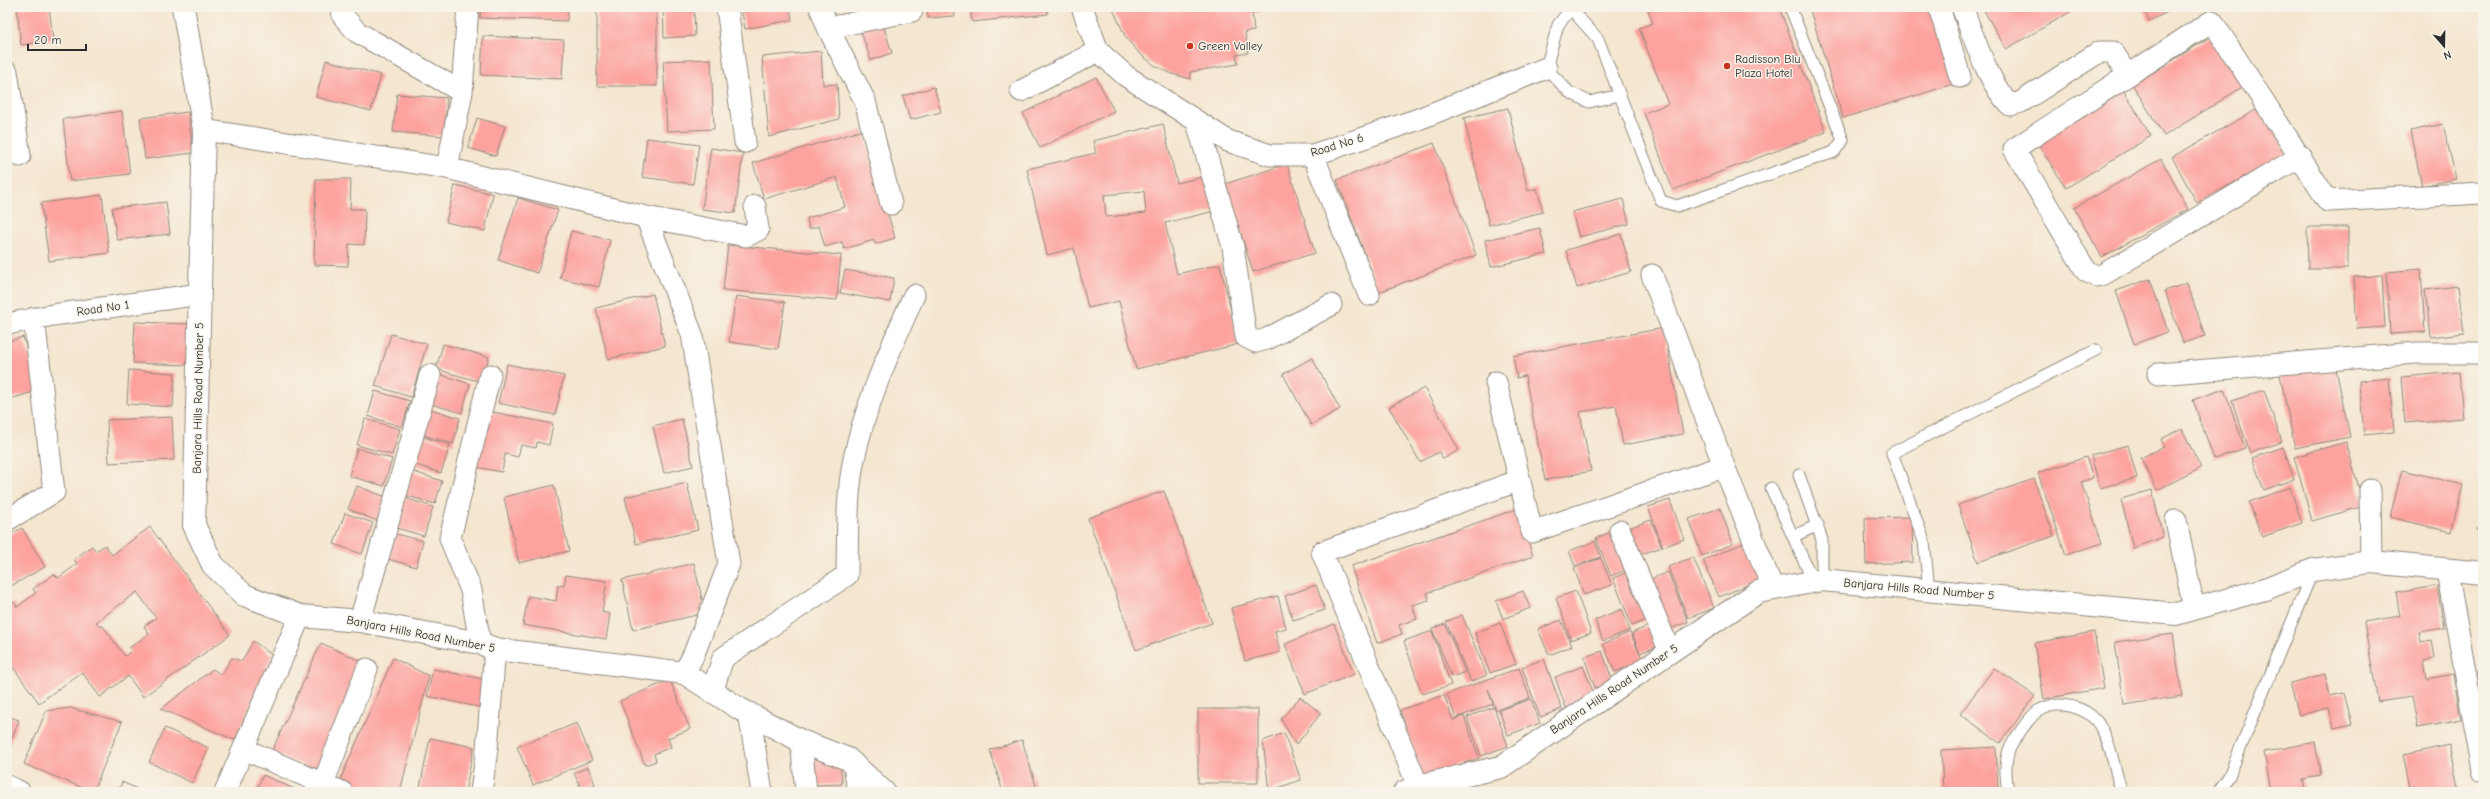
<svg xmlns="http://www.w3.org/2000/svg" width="2490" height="799" viewBox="0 0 2490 799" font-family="'Comic Neue',sans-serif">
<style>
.building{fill:#fda29e;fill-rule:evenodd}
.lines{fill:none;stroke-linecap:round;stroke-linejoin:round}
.service-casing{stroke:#90887d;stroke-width:13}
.minor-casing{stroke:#90887d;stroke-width:23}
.tertiary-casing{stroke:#90887d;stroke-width:24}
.service{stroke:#fff;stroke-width:11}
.minor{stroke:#fff;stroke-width:21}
.tertiary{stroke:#fff;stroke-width:22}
.poi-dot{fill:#c8321e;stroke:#f7f3e8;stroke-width:1.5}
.labels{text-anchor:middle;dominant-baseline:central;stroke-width:3;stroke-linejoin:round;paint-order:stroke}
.poi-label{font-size:12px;fill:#2b2b2b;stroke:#f7f3e8;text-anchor:start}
.street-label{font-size:12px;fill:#2b2b2b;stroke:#f7f3e8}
</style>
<rect width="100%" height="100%" fill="#f7f3e8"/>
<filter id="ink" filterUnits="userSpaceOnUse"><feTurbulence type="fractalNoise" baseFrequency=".025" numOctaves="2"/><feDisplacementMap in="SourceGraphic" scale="8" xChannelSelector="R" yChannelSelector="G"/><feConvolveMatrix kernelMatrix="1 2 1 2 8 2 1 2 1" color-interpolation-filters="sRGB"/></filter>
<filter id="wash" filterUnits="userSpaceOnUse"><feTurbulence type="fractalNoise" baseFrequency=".012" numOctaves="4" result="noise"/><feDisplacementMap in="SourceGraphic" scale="16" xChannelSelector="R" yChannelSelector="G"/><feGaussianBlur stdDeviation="0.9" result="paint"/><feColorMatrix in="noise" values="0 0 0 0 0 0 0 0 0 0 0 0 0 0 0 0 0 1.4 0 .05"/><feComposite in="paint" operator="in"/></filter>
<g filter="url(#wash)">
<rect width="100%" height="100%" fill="#f4e6cf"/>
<g id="blocks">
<path class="building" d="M26,7H49L53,40L21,45L17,8Z
M481,7H568L567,21L480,18Z
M597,7H657V86H597Z
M663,7H694L695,36L664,38Z
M741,7H790L792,20L745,29Z
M855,7H875L877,15L857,19Z
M927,7H954L955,16L928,18Z
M970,7H1047L1048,14L972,22Z
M1112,7H1261L1262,11L1252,13L1254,31L1245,32L1248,53L1236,55L1238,64L1190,72L1191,79L1172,74L1154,65L1139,53L1126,38Z
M1647,7H1779L1826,132L1673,190L1644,113L1668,104L1639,28L1653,23Z
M1809,7H1934L1957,83L1843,118Z
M1982,7H2079L2006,49Z
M2143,7H2178L2149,21Z
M882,21L892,53L871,60L860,29Z
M483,36L564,40L562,79L481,75Z
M2212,36L2244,86L2164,136L2133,85Z
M821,51L823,85L837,84L839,119L769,137L762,57Z
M711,59L714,129L667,131L663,61Z
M326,60L381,75L371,111L316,97Z
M1096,77L1114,111L1040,148L1023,113Z
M2121,86L2151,136L2066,188L2035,139Z
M934,87L941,112L910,120L903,96Z
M397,94L447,98L444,136L393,132Z
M2261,107L2287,153L2197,203L2172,157Z
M1508,108L1528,191L1537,188L1543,212L1489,225L1464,118Z
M122,111L130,174L70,181L63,119Z
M188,112L193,153L145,159L140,118Z
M477,118L505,126L496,156L468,148Z
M1163,124L1177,183L1207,176L1215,211L1165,223L1177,274L1220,264L1239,344L1136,369L1119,301L1088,308L1074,248L1047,255L1027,169L1096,153L1093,141ZM1144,191L1146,213L1106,217L1104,195Z
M2443,124L2456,179L2422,186L2410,131Z
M863,130L895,238L875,244L874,240L844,249L842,242L825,247L819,226L809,229L807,218L845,207L837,177L764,199L753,163Z
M647,138L699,145L693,184L642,177Z
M1434,143L1476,255L1379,292L1337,180Z
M711,148L743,153L735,213L702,209Z
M2161,159L2188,209L2102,257L2074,208Z
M1287,164L1315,253L1253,272L1225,184Z
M316,179H351L350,209H365L364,245L349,244L348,266L314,265Z
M455,185L493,194L485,231L446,222Z
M102,195L109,253L49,261L41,203Z
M518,198L558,210L537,273L498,260Z
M1623,199L1629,224L1579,237L1572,212Z
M166,202L170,234L117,240L112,208Z
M2307,227H2348V269H2308Z
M1540,228L1546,254L1491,267L1485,240Z
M571,231L610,240L599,287L560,278Z
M1621,234L1631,272L1577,288L1566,250Z
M728,245L841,255L837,300L723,290Z
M2421,269L2425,332L2390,334L2387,272Z
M845,270L894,278L890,302L840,293Z
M2382,276L2385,327L2357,329L2354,277Z
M2150,279L2168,332L2134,344L2116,291Z
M2187,283L2205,336L2183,343L2165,291Z
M2458,286L2464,333L2431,337L2425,290Z
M653,294L665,346L608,359L596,308Z
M736,296L785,302L778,349L729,342Z
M135,322L189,324L188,365L133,363Z
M1664,328L1683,434L1623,445L1616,406L1580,412L1591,471L1545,480L1525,376L1517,378L1513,356Z
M391,334L427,344L411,397L375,386Z
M23,337L40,390L7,400V342Z
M443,344L489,357L481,382L436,369Z
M1312,358L1340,409L1311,425L1283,374Z
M507,364L564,376L555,415L498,403Z
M2335,364L2350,437L2295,448L2280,375Z
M129,370L175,373L173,407L127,404Z
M2459,372L2463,418L2405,423L2401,377Z
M436,373L470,384L462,413L427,403Z
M2389,378L2394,432L2364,435L2359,381Z
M1424,388L1459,450L1443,459L1439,452L1420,462L1389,407Z
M2224,389L2245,448L2214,459L2193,400Z
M2264,390L2282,442L2250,453L2232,401Z
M375,391L410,401L402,427L368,416Z
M427,408L460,418L453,444L420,434Z
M488,411L553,424L549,445L537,442L536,448L521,445L518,457L505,454L502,472L476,467Z
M172,417L174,460L109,463L107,420Z
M365,419L400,429L392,455L357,445Z
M682,419L693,466L664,473L653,426Z
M2182,429L2201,468L2157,490L2141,458L2164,446L2161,439Z
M418,435L450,445L441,473L410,463Z
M2346,442L2364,506L2312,521L2294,457Z
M2128,445L2137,478L2100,488L2091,455Z
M2283,447L2294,479L2264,490L2252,458Z
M357,448L392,459L384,486L349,476Z
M2086,457L2093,478L2081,482L2102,543L2066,555L2038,473Z
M408,470L442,481L435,504L401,494Z
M2402,470L2463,485L2451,532L2390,517Z
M2034,479L2054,536L1978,562L1958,505Z
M687,483L698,530L636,544L625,497Z
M554,485L569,551L519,563L504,497Z
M357,486L386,497L377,521L348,509Z
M2290,487L2302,523L2262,537L2249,502Z
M2152,490L2163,537L2133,548L2121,499Z
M1164,491L1212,623L1136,650L1088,518Z
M402,497L433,507L424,536L393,527Z
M1670,500L1684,539L1663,547L1648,507Z
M1720,508L1733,544L1702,556L1689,519Z
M1517,509L1533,556L1427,593L1429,600L1412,605L1417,619L1399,625L1402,634L1377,643L1351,566Z
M345,513L373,523L362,554L334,544Z
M2483,513V532L2476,530Z
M1912,517L1913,562L1866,564L1865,518Z
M1651,520L1662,547L1636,556L1626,529Z
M150,527L230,635L143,697L128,676L100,697L82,672L39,703L7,659V608L14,602L17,607L36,593L33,589L54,574L58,578L77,564L74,559L92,546L96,551L105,545L112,555ZM137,592L156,618L144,626L149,634L129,648L131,651L125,656L102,625L100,627L96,622Z
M22,528L45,567L11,586L7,579V536Z
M1616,530L1631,568L1611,576L1596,538Z
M389,532L423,541L416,567L381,557Z
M1595,541L1601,557L1575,566L1569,551Z
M1744,543L1759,580L1719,597L1703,560Z
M1693,557L1714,608L1688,618L1668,567Z
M1601,558L1612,585L1584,595L1574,568Z
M694,563L705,613L633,630L622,580Z
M1632,570L1651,618L1632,626L1613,578Z
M1668,572L1688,622L1665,631L1646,581Z
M566,575L607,581L602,612L610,614L606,639L523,625L528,596L556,601L558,585L564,586Z
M1316,585L1325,610L1293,620L1285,596Z
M2437,586L2444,628L2419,632L2421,642L2432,640L2435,659L2424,661L2427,679L2453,674L2461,720L2418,728L2412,697L2378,702L2364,622L2400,616L2396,593Z
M1523,591L1530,608L1503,619L1496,601Z
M1576,591L1591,633L1571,640L1556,598Z
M1278,596L1286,628L1275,631L1280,652L1245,661L1231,608Z
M1622,609L1630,630L1603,641L1595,620Z
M1462,615L1487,675L1471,682L1446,622Z
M1561,620L1572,646L1549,655L1538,629Z
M1500,623L1516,664L1490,673L1475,633Z
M1656,623L1664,644L1640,653L1632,633Z
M1334,624L1354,674L1305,694L1285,644Z
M1445,624L1465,672L1452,677L1432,629Z
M1432,631L1451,685L1422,694L1404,641Z
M1630,632L1643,660L1615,672L1603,644Z
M2094,632L2104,688L2044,699L2034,643Z
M2173,634L2182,696L2124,705L2115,642Z
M253,641L272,655L235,740L161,709L213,669L221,675L232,658L242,661Z
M321,643L378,669L334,776L271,753Z
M1602,651L1613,682L1595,688L1584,657Z
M393,658L429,676L400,792H353L338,785Z
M1544,659L1562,709L1540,717L1522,667Z
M1583,666L1595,697L1566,708L1555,677Z
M1519,668L1530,698L1496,710L1488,689L1493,704L1456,718L1447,694Z
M1994,668L2035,696L2000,743L1960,714Z
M433,669L488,680L482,708L427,696Z
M2325,674L2330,696L2344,693L2352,724L2334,728L2329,708L2299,715L2290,683Z
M670,680L690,729L668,738L671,747L654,754L656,761L645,765L620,701Z
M1444,695L1453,720L1464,716L1479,758L1423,777L1400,710Z
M1300,697L1321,713L1296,745L1281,719Z
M1531,699L1540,723L1508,735L1499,710Z
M1494,707L1508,746L1481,756L1467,717Z
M70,708L122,722L93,792L24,764L46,711Z
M1198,709H1258V783H1198Z
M7,716L19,720L7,751Z
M577,723L592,760L533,785L517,747Z
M165,728L209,748L192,783L149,762Z
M1284,733L1301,780L1269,791L1263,741Z
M430,738L474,747L465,792H419Z
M1022,740L1038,792H1003L990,750Z
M2315,742L2321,776L2303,779L2305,792H2271L2264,752Z
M2449,745L2459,792H2411L2403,755Z
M1996,747L1998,792H1943L1941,750Z
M840,758L842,784L814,785L813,759Z
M588,767L595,784L582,790L574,773Z
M263,775L301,792H255Z
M122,782L144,792H118Z
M842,787V792H812V788Z"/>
</g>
</g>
<g filter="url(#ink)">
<use href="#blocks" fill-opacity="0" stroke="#90887d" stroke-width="1"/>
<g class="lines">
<defs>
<path id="service" d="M1572,7L1558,25L1546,68L1569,92L1589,102L1620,95
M1571,9L1598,39L1661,201L1677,206L1834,152L1843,140L1790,7
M1799,475L1822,540V580
M1771,488L1813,581
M1794,536L1818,525
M1929,590L1924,541L1892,453L2096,350
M2008,792C2006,777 2004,765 2009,750C2013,741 2030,716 2038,711C2057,699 2088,706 2100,726C2112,745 2114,771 2122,792
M2218,792L2229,776L2313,570"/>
<path id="minor" d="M342,7L343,16L357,32L462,92L447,168
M727,7L745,142
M820,7L828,28L912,11
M1082,7L1098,51L1126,76L1228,141L1270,155H1313L1416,120L1546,68
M1939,7L1960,77
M1962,7C1973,35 1989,85 2010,105L2021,102L2099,52H2113L2128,75
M828,28L865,101L891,204
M7,72L20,156
M1021,91L1098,51
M462,92L468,7
M1197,122L1233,247L1246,337L1256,342L1267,339L1331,305
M204,130L447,168L646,217
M1313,155L1369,295
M2301,156L2104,274L2096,276L2086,271L2014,149L2212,21L2328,201L2483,193
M1652,275L1724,466
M7,324L53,315L200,294
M2158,374L2416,353H2483
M1496,382L1532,532L1724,466L1773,589
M2370,490L2371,562
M7,520L54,492L34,318
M2176,520L2194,609
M1620,531L1670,652
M2447,571L2483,771
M360,621L430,375
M480,643L471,590L450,538L490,375
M684,673L693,656L729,564L692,334L646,217L746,236L758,230L755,206
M712,692L723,658L847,575C848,537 846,496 854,459C865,404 892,346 914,295
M749,713L762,792
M801,741L806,792
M244,749L342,792
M854,765L858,792
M323,784L367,669
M7,786L20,792
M1418,786L1322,552L1520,480
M225,792L300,616
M481,792L487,749L495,649"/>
<path id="tertiary" d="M183,7L204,130L194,525L213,565L244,595L300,616L360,621L480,643L495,649L684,673L740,709L801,741L848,759L884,792
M1404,792L1418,786L1501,767L1758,592L1822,580L2176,614L2265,589L2313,570L2371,562L2483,573"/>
</defs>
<use href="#service" class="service-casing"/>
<use href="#minor" class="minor-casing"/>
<use href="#tertiary" class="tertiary-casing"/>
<use href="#service" class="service"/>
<use href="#minor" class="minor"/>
<use href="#tertiary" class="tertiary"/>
</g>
</g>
<g class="poi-dot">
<circle cx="1190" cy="46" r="4"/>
<circle cx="1727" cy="66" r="4"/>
</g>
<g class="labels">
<g class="poi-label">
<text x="1198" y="46">Green Valley</text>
<text x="1735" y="59">Radisson Blu<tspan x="1735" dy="14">Plaza Hotel</tspan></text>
</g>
<g class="street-label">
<text transform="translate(1337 145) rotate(-17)">Road No 6</text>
<text transform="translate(103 308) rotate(-8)">Road No 1</text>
<text transform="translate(198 398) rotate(-89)">Banjara Hills Road Number 5</text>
<text transform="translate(1919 589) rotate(5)">Banjara Hills Road Number 5</text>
<text transform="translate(421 634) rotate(11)">Banjara Hills Road Number 5</text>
<text transform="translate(1614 689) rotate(-34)">Banjara Hills Road Number 5</text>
</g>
</g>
<rect width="2490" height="799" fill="none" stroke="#f7f3e8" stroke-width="24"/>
<g transform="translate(2444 46) rotate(160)" stroke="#f7f3e8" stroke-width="3" paint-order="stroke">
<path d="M0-3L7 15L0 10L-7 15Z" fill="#2b2b2b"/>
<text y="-6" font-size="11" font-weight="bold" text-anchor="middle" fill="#2b2b2b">N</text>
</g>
<path d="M28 44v6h58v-6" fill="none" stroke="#2b2b2b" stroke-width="2"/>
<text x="34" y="44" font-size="12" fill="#2b2b2b" stroke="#f7f3e8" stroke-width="3" paint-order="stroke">20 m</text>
</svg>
